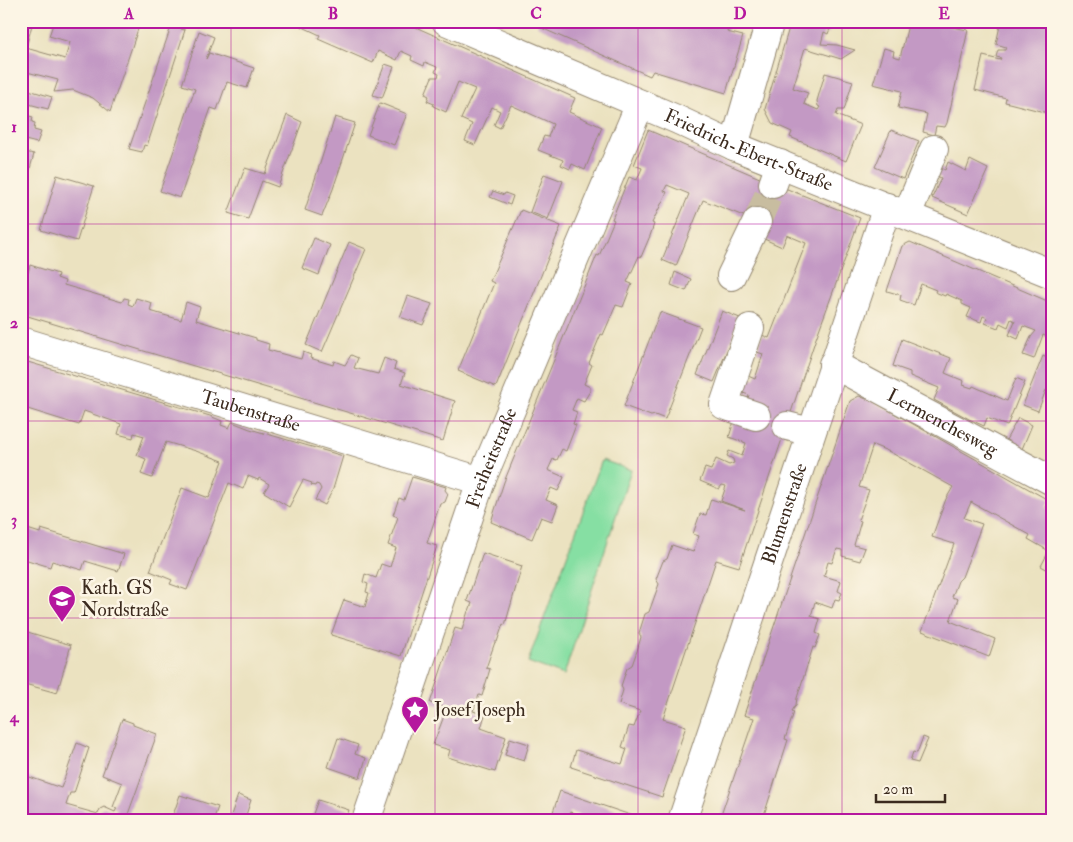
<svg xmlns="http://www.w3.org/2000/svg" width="1073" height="842" viewBox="0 0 1073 842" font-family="'IM FELL Double Pica',serif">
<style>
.green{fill:#86dfa3;stroke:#608460}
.building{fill:#c399c4}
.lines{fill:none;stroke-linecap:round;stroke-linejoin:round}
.minor-tunnel{stroke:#c8bda0;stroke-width:28;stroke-dasharray:28 14;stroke-linecap:butt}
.minor-casing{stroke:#93866f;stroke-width:30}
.major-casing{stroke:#93866f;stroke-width:30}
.minor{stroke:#fff;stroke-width:28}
.major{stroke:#fff;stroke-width:28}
.grid{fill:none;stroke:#b5179e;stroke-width:1;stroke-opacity:0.55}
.labels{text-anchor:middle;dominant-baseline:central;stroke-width:5;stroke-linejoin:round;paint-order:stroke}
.street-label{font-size:19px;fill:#3b2a1e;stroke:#fcf5e5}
.poi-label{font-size:19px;fill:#3b2a1e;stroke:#fcf5e5;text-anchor:start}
.neatline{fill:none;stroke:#b5179e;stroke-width:2}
.grid-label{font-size:16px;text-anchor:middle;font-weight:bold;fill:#b5179e}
</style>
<rect width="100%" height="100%" fill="#fcf5e5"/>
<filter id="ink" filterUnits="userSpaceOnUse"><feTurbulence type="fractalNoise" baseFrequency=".02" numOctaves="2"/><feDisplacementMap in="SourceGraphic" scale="10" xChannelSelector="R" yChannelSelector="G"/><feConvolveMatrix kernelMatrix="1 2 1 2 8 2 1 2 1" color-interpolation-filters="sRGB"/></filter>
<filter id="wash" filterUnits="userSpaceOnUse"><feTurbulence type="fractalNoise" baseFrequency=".0096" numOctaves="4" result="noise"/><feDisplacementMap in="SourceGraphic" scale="20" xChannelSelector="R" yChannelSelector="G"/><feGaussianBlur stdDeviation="1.12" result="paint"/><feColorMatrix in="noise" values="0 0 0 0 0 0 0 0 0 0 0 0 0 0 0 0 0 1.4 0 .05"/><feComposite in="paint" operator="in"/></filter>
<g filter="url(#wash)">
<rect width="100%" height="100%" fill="#ebe2c0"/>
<path class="green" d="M602,460L631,470L564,675L528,662Z"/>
<g id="blocks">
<path class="building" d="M21,21H33L26,48L65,59L70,42L49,36L54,21H159L157,28L140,23L110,112L93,98L73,90L54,92L58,80L23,71L24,66L21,65Z
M173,21H184L181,29L185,30L147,146L144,145L142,152L129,149Z
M290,21H385L389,23V21H402L575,98L569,112L602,127L585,170L572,164L570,169L561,165L563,160L538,150L544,136L548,137L553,124L511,105L500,128L494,125L500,111L492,107L475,145L465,141L472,124L461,119L475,89L458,82L446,112L433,106L434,104L427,101L429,96L425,94L432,77H438L439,74L435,72L437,67L425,62L424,66L411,60L412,56L401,51L397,60L378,51L373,63L318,39L320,35Z
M539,21H660L668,25L669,21H730L727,32L743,36L726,93L653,71L650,76L537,26Z
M791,21H827L826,24L831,26L828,34L824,32L821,44L837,45L855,50L841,59L805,48L793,88L808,93L804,104L818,110L820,107L818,106L817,101L825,73L853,81L844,110H838L836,115L861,125L846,161L790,137L792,132L772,123L765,109Z
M909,21H947V26L968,30L947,123L945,127L936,126L934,135L923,132L927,114L898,108L902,91L873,84L884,48L894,51L893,56L900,58Z
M1001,21H1052V114L1005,102L1006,98L975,90L983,56L1000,60L1001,58L996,57L998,50H1005L1006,47L996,44Z
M199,31L214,37L206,59L209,53L254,68L247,88L227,82L217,110L211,108L180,198L160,191L195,89L182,85Z
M385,64L394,67L382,98L373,95Z
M22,88L52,97L48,109L21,102Z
M380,103L407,114L394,145L368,135Z
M21,114L33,117L32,122L35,123L34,130L41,132L37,143L21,139Z
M287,115L302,122L278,187L262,181L248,219L228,213L245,168L265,174Z
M335,117L355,123L333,189L322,216L305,210Z
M648,130L762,179L860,218L815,341L739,567L716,560L663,719L686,726L662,797L571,767L576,750L622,764L627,749L622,747L629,726L634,727L640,711L619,704L623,690L621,686L627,668L632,665L637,651L641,637L639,633L645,614L649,612L659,584L656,579L663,561L667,559L672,545L693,552L699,536L693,534L700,514L706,515L711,499L745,510L721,501L726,486L722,485L719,489L700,481L705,468L711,470L716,459L729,465L734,463L733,459L727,456L729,451L742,456L746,443L729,437L736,415L745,407L749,395L743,393L748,376L755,379L763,354L757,352L762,335L769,338L806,243L787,235L782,247L762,238L746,217L703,200L676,266L662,260L689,194L667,185L664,191L667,192L652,223L654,224L650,236L641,257L639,256L627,282L632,284L623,307L616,305L603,335L601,334L589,363L592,365L584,384L590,387V391L584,401L577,398L572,410L577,412L573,424L576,425L566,451L562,449L557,460L553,459L548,470L564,477L558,491L551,488L546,500L558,505L552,521L541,517L532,539L491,522L504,482L597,255L599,256L614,220L612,219L629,177L637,180L642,168L634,165Z
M891,130L919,141L903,179L875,167Z
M21,151L34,154L25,187L21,185Z
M970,160L988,169L968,214L932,198L941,178L935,175L939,167L945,170L948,162L966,171Z
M544,174L563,181L548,219L530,212Z
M57,175L94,186L77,241L41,230Z
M493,191L504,195L505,193L513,196L510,205L490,197Z
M521,210L561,226L496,387L458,371L494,283L490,281Z
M314,238L330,245L319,275L302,268Z
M349,242L366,249L322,352L306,345Z
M910,242L1052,303V339L1043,335L1034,359L1023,355L1031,337L1036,331L1023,326L1018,339L1009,335L1015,321L1011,319L1008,327L1000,323L998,328L985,323L987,318L983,316L981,322L967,317L971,308L962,304V301L946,294L945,296L935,292L936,290L921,284L914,305L900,300L901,295L887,291L902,246Z
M30,265L58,274L57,278L65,281L64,285L122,302L124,298L129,299L128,304L133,306L136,298L152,303L150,311L181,320L186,302L200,307L196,320L256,338V340L269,344L268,350L301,359L303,352L311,355L310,358L333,365L334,361L345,365L351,355L358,358L354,368L378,374L384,358L396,363L394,369L405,373L401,384L455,401L443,441L21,314V272L28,273Z
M675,272L691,279L686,291L671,285Z
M408,296L432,304L423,325L400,317Z
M722,311L740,318L714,382L697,375Z
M660,312L701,327L665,419L655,415L651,416L624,406Z
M902,339L951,358L945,373L964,381L963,385L972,388L973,386L1007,401L1016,378L1025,382L1007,426L987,418L984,426L969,419L934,400L939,388L910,376V372L893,366Z
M1052,344V392L1046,390L1038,411L1023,405L1043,356L1047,358Z
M21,360L210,416L222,421L221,425L229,428L232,422L250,429L343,456L333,489L325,505L315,500L321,489L319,485L316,484L315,486L311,485L312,483L303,480L289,507L264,492L269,484L259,478L258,480L248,476L243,489L229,483L187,590L170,584L172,580L150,571L182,488L209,498L223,461L196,451L166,442L152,478L141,474L146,459L137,455L144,436L134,433L133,438L118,434L121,424L84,411L79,425L21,407Z
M859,396L874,402L1050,501L1046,507L1052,510V572L1041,566L1049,551L1028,539L1030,535L971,502L964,518L982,524L962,577L958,581L952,597L958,599L950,621L995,639L989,657L922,631L954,544L932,537L946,499L953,487L890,452L873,445L859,487L869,490L858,520L861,521L854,545L865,548L860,561L842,556V550L837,549L832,563L828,562L824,576L841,581L838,591L842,593L839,600L835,599L832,608L815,602L811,616L820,619L816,633L820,635L815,648L813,647L797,698L796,705L792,711L794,712L785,739L788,740L763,818L769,821H719L754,718L744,715L850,401Z
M1018,418L1032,425L1022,449L1006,440Z
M412,477L446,487L445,490L448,494L445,502L440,504L427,543L437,546L401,656L331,635L344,600L365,607L369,593L366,592L368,584L363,582L365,574L376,578L381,564L390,567L396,548L388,545L398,517L393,515L399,498L404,500Z
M21,527L40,533L41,529L124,554L118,571L85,561L82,570L52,561L50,567L21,558Z
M483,553L522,566L505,625L503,624L497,642H495L486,668L490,669L482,696L479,695L473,711L485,715L481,728L506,737L495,772L448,757L450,750L433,745L444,716L440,714L443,707L430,703L455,628L462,630L468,611H469L472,603L467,601Z
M21,630L71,645L57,693L21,683Z
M122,719L133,723V725L157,734L127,817L132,819V821H21V774L61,788L77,743L89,748L74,793H70L66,805L98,814L100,809L104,807L115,812L117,808L113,807L122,783L102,775Z
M923,737L928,739L918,763L910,761L913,752L917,753Z
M338,738L358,745L355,754L366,758L360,778L328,767Z
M510,738L529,744L524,761L505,755Z
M560,791L645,820V821H585L587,817L570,812L567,821H550Z
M180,795L218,807L213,821H171Z
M238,795L251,800L244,821H229Z
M318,800L349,810L345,821H316L311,819Z"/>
</g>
</g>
<g filter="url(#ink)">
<use href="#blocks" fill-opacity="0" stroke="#93866f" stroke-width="1"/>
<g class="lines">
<path class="minor-tunnel" d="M757,222L773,184"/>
<defs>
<g id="minor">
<path d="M734,146L770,21"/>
<path d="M773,184L780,164"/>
<path d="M907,215L934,149"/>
<path d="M731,276L757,222"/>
<path d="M750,328L724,405L756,416"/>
<path id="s1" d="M21,341L481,481"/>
<path id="s2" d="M833,364L1052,481"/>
<path d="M787,426L811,432"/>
<path id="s3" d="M366,821L481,481L640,104"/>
<path id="s4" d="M682,821L887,207"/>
</g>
<g id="major">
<path id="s5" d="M446,21L676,119L734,146L1052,274"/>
</g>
</defs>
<use href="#minor" class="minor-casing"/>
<use href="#major" class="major-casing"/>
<use href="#minor" class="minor"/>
<use href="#major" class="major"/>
</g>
</g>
<path class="grid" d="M231,21V821M435,21V821M638,21V821M842,21V821M21,224H1052M21,421H1052M21,618H1052"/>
<defs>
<symbol id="school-pin" viewBox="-11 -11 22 30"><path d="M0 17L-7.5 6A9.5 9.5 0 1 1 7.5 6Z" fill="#b5179e" stroke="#fcf5e5"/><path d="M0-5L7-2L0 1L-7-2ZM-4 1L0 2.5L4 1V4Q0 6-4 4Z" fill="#fff"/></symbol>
<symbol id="sight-pin" viewBox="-11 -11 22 30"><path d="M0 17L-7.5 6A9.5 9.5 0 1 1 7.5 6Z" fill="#b5179e" stroke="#fcf5e5"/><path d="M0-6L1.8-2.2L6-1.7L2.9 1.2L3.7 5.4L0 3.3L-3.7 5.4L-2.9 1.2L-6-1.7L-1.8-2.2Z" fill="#fff"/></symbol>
</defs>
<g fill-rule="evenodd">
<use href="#school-pin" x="46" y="583" width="32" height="43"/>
<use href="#sight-pin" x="399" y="694" width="32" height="43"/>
</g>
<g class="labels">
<g class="street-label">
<text stroke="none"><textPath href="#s5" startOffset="329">Friedrich-Ebert-Straße</textPath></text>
<text stroke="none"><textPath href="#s1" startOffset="240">Taubenstraße</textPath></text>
<text stroke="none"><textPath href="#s2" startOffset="124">Lermenchesweg</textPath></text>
<text stroke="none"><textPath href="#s3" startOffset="384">Freiheitstraße</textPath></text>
<text stroke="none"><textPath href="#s4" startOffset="324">Blumenstraße</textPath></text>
</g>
<g class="poi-label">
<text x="81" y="588">Kath. GS<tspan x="81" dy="22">Nordstraße</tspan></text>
<text x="434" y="710">Josef Joseph</text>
</g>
</g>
<rect width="1073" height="842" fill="none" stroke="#fcf5e5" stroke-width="55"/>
<path d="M876 794v8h69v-8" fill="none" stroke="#3b2a1e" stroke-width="2.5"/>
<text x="883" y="794" font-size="15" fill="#3b2a1e" stroke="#fcf5e5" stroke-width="4" paint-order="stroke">20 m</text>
<rect x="28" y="28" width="1018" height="786" class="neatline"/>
<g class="grid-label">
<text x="129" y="19">A</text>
<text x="333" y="19">B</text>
<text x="536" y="19">C</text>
<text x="740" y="19">D</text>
<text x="944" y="19">E</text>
<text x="14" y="132">1</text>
<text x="14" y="328">2</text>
<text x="14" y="525">3</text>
<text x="14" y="722">4</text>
</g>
</svg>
